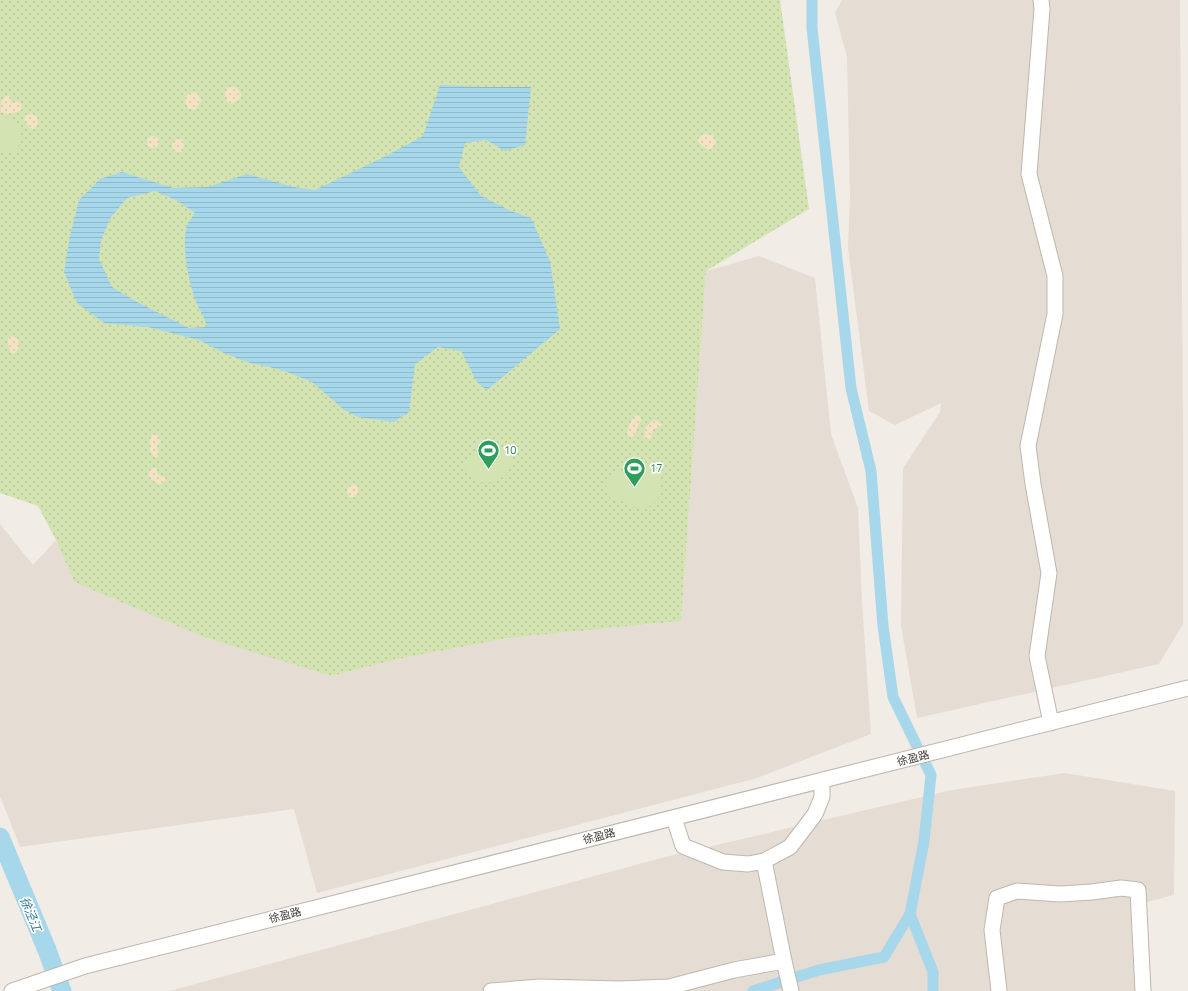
<svg xmlns="http://www.w3.org/2000/svg" width="1188" height="991" viewBox="0 0 1188 991" font-family="'Titillium Web','Noto Sans SC',sans-serif">
<style>
.residential{fill:#e5ddd4}
.grass{fill:url(#grass-dots)}
.sand{fill:url(#sand-dots)}
.pitch{fill:#d3e3b1}
.water{fill:url(#water-rules);fill-rule:evenodd}
.lines{fill:none;stroke-linecap:round;stroke-linejoin:round}
.canal{stroke:#a6d7ea;stroke-width:11}
.river{stroke:#a6d7ea;stroke-width:19}
.minor-casing{stroke:#bfb6ac;stroke-width:17}
.minor{stroke:#fff;stroke-width:15}
.labels{text-anchor:middle;dominant-baseline:central;stroke-width:3.5;stroke-linejoin:round;paint-order:stroke}
.leisure-label{font-size:11px;fill:#27864d;stroke:#fff;text-anchor:start}
.street-label{font-size:11px;fill:#433c36;stroke:#fff}
.water-label{font-size:12px;font-style:italic;fill:#347a97;stroke:#fff}
</style>
<defs>
<pattern id="grass-dots" width="8" height="8" patternUnits="userSpaceOnUse"><rect width="8" height="8" fill="#d3e3b1"/><path d="M2 2h.1M6 6h.1" fill="none" stroke="#b6c499" stroke-width="1.8" stroke-linecap="round"/></pattern>
<pattern id="sand-dots" width="8" height="8" patternUnits="userSpaceOnUse"><rect width="8" height="8" fill="#f3e3c4"/><path d="M2 2h.1M6 6h.1" fill="none" stroke="#d2c4a9" stroke-width="1.8" stroke-linecap="round"/></pattern>
<pattern id="water-rules" width="6" height="5" patternUnits="userSpaceOnUse"><rect width="6" height="5" fill="#a6d7ea"/><path d="M0 2.5h6" fill="none" stroke="#90b9c9"/></pattern>
</defs>
<rect width="100%" height="100%" fill="#f1ece6"/>
<path class="residential" d="M842,0H1180L1183,438V624L1159,664L917,718L901,626L903,468L940,412L941,403L895,425L869,411L848,248L850,197L847,57L835,13Z
M759,256L815,278L831,434L858,508L862,601L871,734L757,778L317,893L294,809L20,847L0,796V524L33,565L56,540L74,582L331,676L403,658L509,638L681,621L706,271Z
M1065,773L1175,791L1174,895L1140,904L1143,991H169L665,857L952,790Z"/>
<path class="grass" d="M0,0H780L809,209L706,271L681,621L509,638L403,658L331,676L204,637L74,582L56,540L38,506L0,493Z"/>
<path class="sand" d="M231,87L237,88L241,95L240,99L231,104L227,101L225,95L226,89Z
M196,92L199,95L201,101L195,110L189,109L186,104L185,97L190,93Z
M8,95L11,98V104L15,101L21,103L22,109C15,113 10,116 1,112C0,104 1,99 8,95Z
M33,114L37,117L38,124L34,129L29,128L24,119L26,115Z
M703,134L713,135L716,142L713,148L709,150L702,146L697,140Z
M147 142a6 6 0 1 1 12 0a6 6 0 1 1-12 0Z
M176,139L183,140L184,145L182,152H176L173,149L172,144Z
M12,336L18,339L19,347L16,352L13,354C8,350 8,345 8,338Z
M637,415L641,417V421L637,428L635,435L631,438L627,434C628,426 630,420 637,415Z
M653,420L658,421L662,425L653,430L651,439L644,438L645,428Z
M153,434L157,435L161,441L157,447L159,454L157,457L153,456L150,450V438Z
M151,468H156L158,475L166,478L163,483L159,485L151,479L148,474Z
M354,484L358,487V494L354,497H349L347,490L350,485Z"/>
<path class="pitch" d="M0,115C19,123 28,132 15,151L0,153Z
M503,450L511,455C511,459 512,464 511,467C504,483 479,488 469,474C467,471 466,468 465,465C473,452 490,451 503,450Z
M652,466L661,476C661,497 661,499 644,510L633,506L626,501L611,500L606,488L608,478L618,471Z"/>
<path class="water" d="M440,85L481,87H531L525,145L505,151L486,140L465,143L459,167L481,196L511,211L531,218L550,261L560,329L487,390L477,382L461,351L438,347L415,364L409,412L394,422L358,417L343,409L312,382L282,370L247,362L224,353L199,340L148,327L104,323L77,303L64,272L70,236L79,200L100,179L122,172L173,188L208,187L247,174L294,187L315,190L382,158L423,136ZM155,191L178,201L195,213C193,216 190,220 188,223C180,243 189,282 196,302C200,310 205,319 207,327L189,328L137,302L112,287L99,259L101,240L111,217L127,198Z"/>
<g class="lines">
<path class="canal" d="M812,0V28L851,388L871,471L883,626L893,697L931,775L924,841L910,914
M753,991L819,970L884,957L910,914L933,972V991"/>
<path class="river" d="M0,837L47,950L62,991"/>
<defs>
<path id="minor" d="M1041,0L1042,9L1029,174L1055,276V314L1028,446L1033,484L1049,573L1037,656L1051,723
M674,818L683,846L723,862L748,864L764,861L790,847L815,814L822,797V780
M764,861L784,961L791,991
M12,991L85,966L1188,688
M491,991L540,987L620,989L669,987L734,970L784,961
M999,991L992,930L997,898L1017,891L1060,894L1092,892L1121,888L1138,890L1143,991"/>
</defs>
<use href="#minor" class="minor-casing"/>
<use href="#minor" class="minor"/>
</g>
<defs>
<symbol id="stadium-pin" viewBox="-11 -11 22 30"><path d="M0 17L-7.5 6A9.5 9.5 0 1 1 7.5 6Z" fill="#2e9e5b" stroke="#fff"/><path d="M0-5a6.5 5 0 1 0 0 10a6.5 5 0 1 0 0-10ZM-3.5-1.8h7v3.6h-7Z" fill="#fff"/></symbol>
</defs>
<g fill-rule="evenodd">
<use href="#stadium-pin" x="476" y="438" width="25" height="34"/>
<use href="#stadium-pin" x="622" y="456" width="25" height="34"/>
</g>
<g class="labels">
<g class="leisure-label">
<text x="504" y="450">10</text>
<text x="650" y="468">17</text>
</g>
<g class="street-label">
<text transform="translate(913 758) rotate(-14)">徐盈路</text>
<text transform="translate(599 836) rotate(-14)">徐盈路</text>
<text transform="translate(285 915) rotate(-14)">徐盈路</text>
</g>
<g class="water-label">
<text transform="translate(31 914) rotate(68)">徐泾江</text>
</g>
</g>
</svg>
